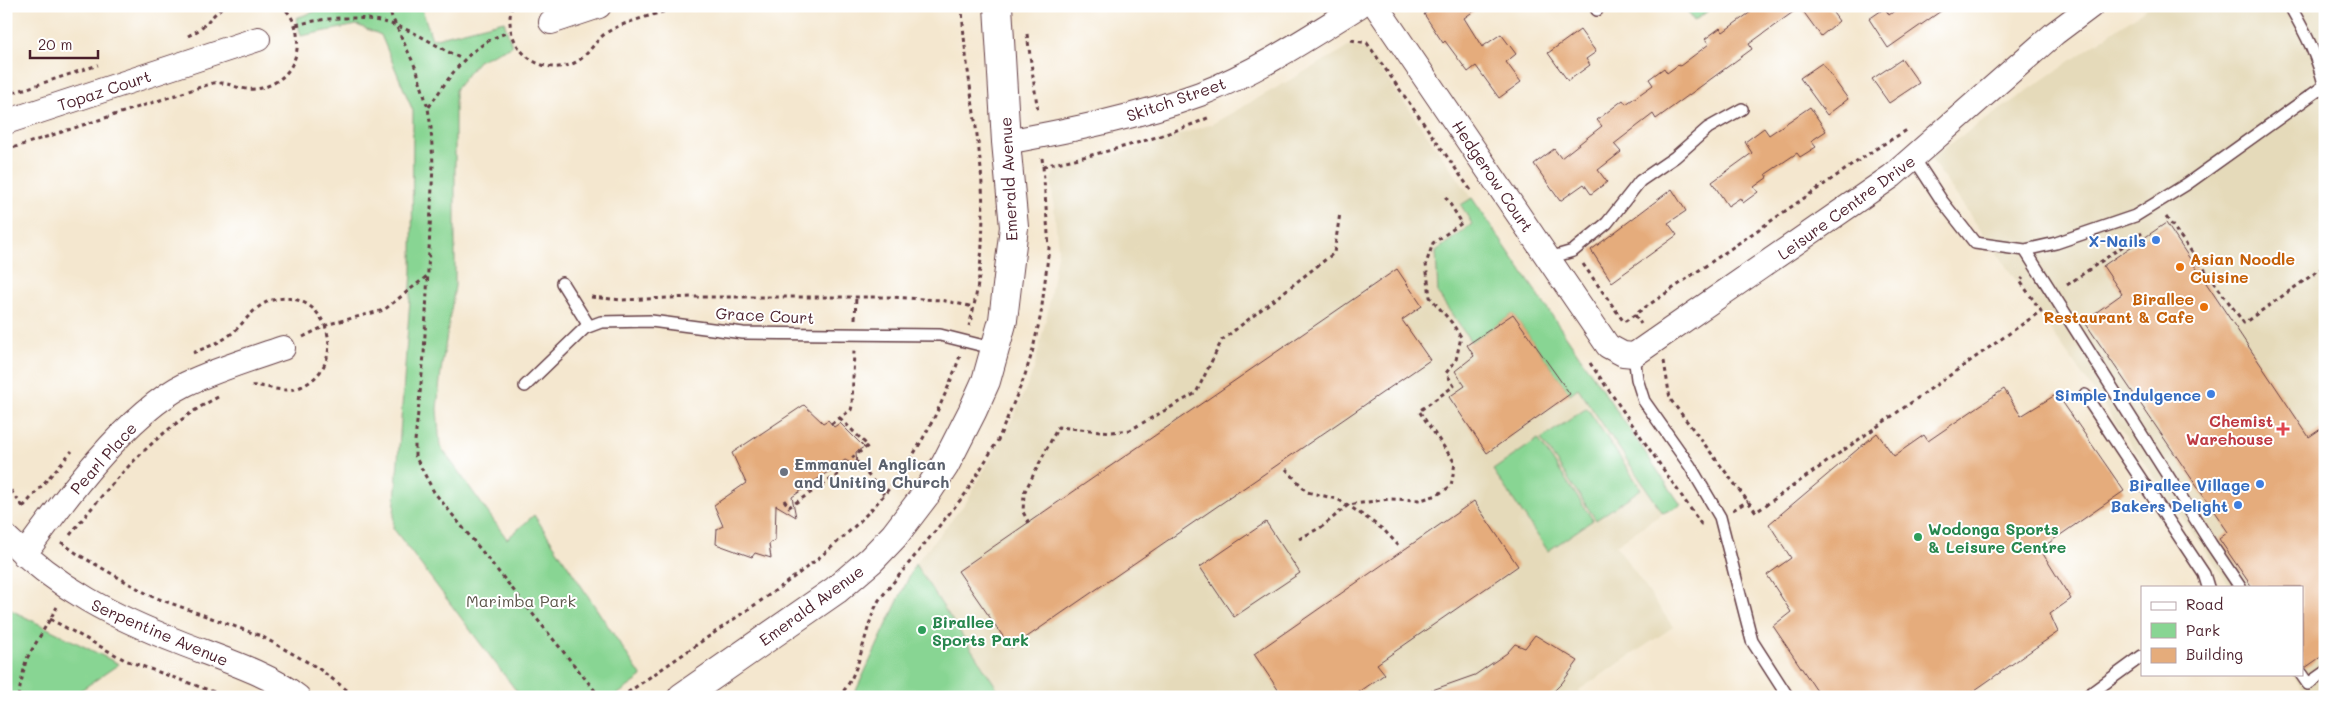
<svg xmlns="http://www.w3.org/2000/svg" width="2331" height="703" viewBox="0 0 2331 703" font-family="Mali,sans-serif">
<style>
.built{fill:#e5daba}
.green{fill:#88d593;stroke:#697a5f}
.building{fill:#e5ac7b}
.lines{fill:none;stroke-linecap:round;stroke-linejoin:round}
.service-casing{stroke:#643d44;stroke-width:14}
.minor-casing{stroke:#643d44;stroke-width:26}
.tertiary-casing{stroke:#643d44;stroke-width:30}
.path{stroke:#643d44;stroke-width:3;stroke-dasharray:4 4;stroke-linecap:butt}
.service{stroke:#fff;stroke-width:11}
.minor{stroke:#fff;stroke-width:24}
.tertiary{stroke:#fff;stroke-width:28}
.shop-dot{fill:#3f7fe0;stroke:#fff;stroke-width:2}
.food-dot{fill:#e8710a;stroke:#fff;stroke-width:2}
.health-dot{fill:#e0444e;stroke:#fff;stroke-width:2}
.worship-dot{fill:#6b7280;stroke:#fff;stroke-width:2}
.leisure-dot{fill:#2e9e5b;stroke:#fff;stroke-width:2}
.labels{text-anchor:middle;dominant-baseline:central;stroke-width:4;stroke-linejoin:round;paint-order:stroke}
.street-label{font-size:16px;fill:#4a1f2b;stroke:#fff}
.shop-label{font-size:16px;font-weight:bold;fill:#366cbe;stroke:#fff;text-anchor:end}
.food-label{font-size:16px;font-weight:bold;fill:#c56008;stroke:#fff;text-anchor:start}
.health-label{font-size:16px;font-weight:bold;fill:#be3a42;stroke:#fff;text-anchor:end}
.worship-label{font-size:16px;font-weight:bold;fill:#5b616d;stroke:#fff;text-anchor:start}
.leisure-label{font-size:16px;font-weight:bold;fill:#27864d;stroke:#fff;text-anchor:start}
.park-label{font-size:16px;fill:#5d564a;stroke:#fff}
</style>
<rect width="100%" height="100%" fill="#fff"/>
<filter id="ink" filterUnits="userSpaceOnUse"><feTurbulence type="fractalNoise" baseFrequency=".02" numOctaves="2"/><feDisplacementMap in="SourceGraphic" scale="10" xChannelSelector="R" yChannelSelector="G"/><feConvolveMatrix kernelMatrix="1 2 1 2 8 2 1 2 1" color-interpolation-filters="sRGB"/></filter>
<filter id="wash" filterUnits="userSpaceOnUse"><feTurbulence type="fractalNoise" baseFrequency=".0096" numOctaves="4" result="noise"/><feDisplacementMap in="SourceGraphic" scale="20" xChannelSelector="R" yChannelSelector="G"/><feGaussianBlur stdDeviation="1.12" result="paint"/><feColorMatrix in="noise" values="0 0 0 0 0 0 0 0 0 0 0 0 0 0 0 0 0 1.4 0 .05"/><feComposite in="paint" operator="in"/></filter>
<g filter="url(#wash)">
<rect width="100%" height="100%" fill="#f4e7cf"/>
<path class="built" d="M2150,6H2325V684L2307,696L2292,674H2302V587H2231L1930,158Z
M1350,46L1367,50L1472,198L1681,505L1663,513L1616,545L1673,627L1579,690L1583,697H1003L915,564L967,501L1013,418L1034,369L1048,310L1058,248L1051,179L1058,167L1129,151L1212,124Z"/>
<path class="green" d="M331,6H421L432,39L504,21L512,46L478,61L455,90V286L441,371L437,409L440,446L507,539L534,515L642,677L614,697H521L393,528L412,272L413,111L381,35L357,25L301,36L296,18Z
M1684,6H1715L1694,21Z
M1472,198L1681,505L1663,513L1578,388L1570,394L1513,314L1471,342L1438,294L1436,251L1472,224L1461,205Z
M1587,408L1641,489L1596,520L1541,439Z
M1538,439L1593,520L1548,551L1493,470Z
M915,564L1003,697H853Z
M6,606L11,610L119,664L71,697H6Z"/>
<g id="blocks">
<path class="building" d="M1436,6H1481L1464,18L1482,47L1501,34L1516,54L1506,62L1521,82L1499,98L1476,66L1468,72L1445,41L1443,43L1424,14Z
M1759,6H1828L1839,21L1821,36L1800,7L1749,44L1752,49L1656,119L1653,114L1614,144L1621,152L1598,170L1607,182L1591,194L1584,184L1560,201L1534,164L1554,149L1561,158L1602,126L1597,120L1623,100L1626,104L1653,85L1649,79L1664,68L1667,73L1678,65L1680,66L1709,44L1705,39L1720,28L1723,32Z
M1901,6H1948L1888,48L1869,19L1885,8L1889,15Z
M1580,30L1596,52L1586,59L1590,65L1568,81L1548,53Z
M1902,59L1919,83L1889,103L1872,79Z
M1822,63L1848,99L1827,115L1800,78Z
M1810,107L1826,131L1811,141L1816,147L1800,157L1797,153L1766,174L1768,177L1754,187L1758,192L1743,203L1740,198L1728,206L1712,182L1752,153L1745,142L1764,128L1769,135Z
M1672,189L1686,211L1668,223L1677,235L1612,282L1591,250Z
M2166,223L2309,437L2325,426V654L2305,668L2302,667V587H2252L2219,539L2228,532L2084,321L2122,294L2103,266Z
M1397,269L1422,306L1402,320L1430,360L1011,648L958,571Z
M1513,314L1570,394L1487,453L1449,397L1465,386L1455,371L1474,356L1467,345Z
M2004,389L2021,416L2057,394L2124,491L2040,549L2071,599L2050,614L2058,632L1965,697H1821L1773,626L1791,612L1767,575L1791,558L1769,524L1877,433L1894,456L1924,435L1928,441Z
M804,405L823,423L828,420L834,427L840,423L864,447L856,452L857,466L845,460L792,497L796,517L776,505L775,540L769,544L771,558L755,553L752,557L716,544L717,529L723,526L714,505L746,483L732,453Z
M1474,501L1518,566L1377,664L1385,674L1352,697H1283L1254,654Z
M1266,522L1300,573L1234,617L1200,567Z
M1535,635L1578,661L1562,683L1548,697H1422L1421,694L1475,675L1507,653L1515,644L1525,648Z"/>
</g>
</g>
<g filter="url(#ink)">
<use href="#blocks" fill-opacity="0" stroke="#643d44" stroke-width="1"/>
<g class="lines">
<defs>
<path id="service" d="M1595,6L1597,10
M2290,6C2307,36 2317,55 2325,88
M1914,158L1942,201L1975,243L2025,250L2056,243L2135,216L2187,184L2324,86
M2025,250L2211,544L2240,587
M1549,258L1573,251L1607,223L1640,181L1675,157L1708,128L1742,109
M562,283L589,326
M1634,355L1637,379L1644,401L1690,466L1720,517L1752,641L1788,697
M525,386L585,328L601,322L651,321L743,333L940,335L996,349
M2085,395L2204,574L2208,587
M2301,674L2308,684L2325,672
M2086,697L2142,656"/>
<path id="minor" d="M1376,6L1608,346L1623,354L1634,355L1892,176L2055,33L2091,6
M551,22L599,6
M6,122L258,39
M1006,142C1072,130 1137,117 1200,94C1257,72 1308,38 1359,6
M6,537C58,589 114,617 181,643C216,657 269,673 298,697
M24,555C63,501 127,413 186,384C217,369 251,359 283,348"/>
<path id="tertiary" d="M682,697L836,590L871,560L894,536L926,494L945,465L972,412L986,381L1003,320L1014,227L1006,142L998,6"/>
</defs>
<use href="#service" class="service-casing"/>
<use href="#minor" class="minor-casing"/>
<use href="#tertiary" class="tertiary-casing"/>
<path class="path" d="M387,6L417,71L428,108L431,128L433,165L424,355L415,441V456L434,492L600,697
M512,6C501,43 536,78 572,64C588,58 593,42 606,33C626,20 660,14 682,6
M962,6C964,61 976,115 981,170C985,221 983,276 969,326
M296,25C336,15 373,14 412,32C429,40 445,51 462,59
M1027,34L1038,112
M188,36L199,30L223,6
M1351,40L1367,43L1472,192
M6,95L98,65
M429,107C451,74 470,44 509,32
M6,150L213,83C226,81 235,88 247,89C272,91 294,73 297,49C299,32 295,18 282,6
M1042,158L1043,166C1099,154 1157,140 1210,117
M2166,217L2244,323L2325,266
M1583,264L1624,322L1874,150L1907,130
M2067,285L2142,233
M591,297L622,300L693,297H889L941,300L974,307
M1635,315L1641,324
M855,319L856,297
M303,337L329,324L384,310L427,276
M193,353C204,348 217,344 227,337C245,325 253,303 277,299C330,290 351,368 298,388C280,394 266,384 249,386
M1664,361L1670,399L1756,512L2041,311L2020,281L2023,278
M1590,363L1701,524L1705,522
M840,418L868,446L853,457L884,494
M831,424L851,410L852,406L854,350
M1286,469L1307,492L1337,499L1348,505L1384,530L1398,545
M6,484L24,508
M784,500L789,507L857,462
M23,507L72,451
M1733,510L1748,501
M1029,523L1023,512L1024,493L1058,427L1112,432L1130,430L1196,393L1222,340L1334,253L1340,213
M70,535C113,481 157,428 220,396
M1299,539L1323,526L1348,505L1389,499L1421,500L1437,495L1451,486L1455,463L1419,411L1454,386L1446,373L1456,360L1461,337L1452,323L1430,297L1426,264L1433,243L1462,223L1445,196
M61,542L79,555L151,596L261,636L318,668L356,697
M50,619L125,660L228,697
M18,697L26,660L57,607
M621,697C662,669 702,641 743,613C791,580 838,547 877,503C915,460 941,410 960,356
M838,697C862,675 863,629 879,600L966,493L998,440L1024,378L1032,353L1041,314L1049,248L1043,166"/>
<use href="#service" class="service"/>
<use href="#minor" class="minor"/>
<use href="#tertiary" class="tertiary"/>
</g>
</g>
<g class="shop-dot">
<circle cx="2156" cy="240" r="5"/>
<circle cx="2211" cy="394" r="5"/>
<circle cx="2260" cy="484" r="5"/>
<circle cx="2238" cy="505" r="5"/>
</g>
<g class="food-dot">
<circle cx="2180" cy="267" r="5"/>
<circle cx="2204" cy="307" r="5"/>
</g>
<path class="health-dot" d="M2280.5 421.5h5v5h5v5h-5v5h-5v-5h-5v-5h5z"/>
<circle class="worship-dot" cx="784" cy="472" r="5"/>
<g class="leisure-dot">
<circle cx="1918" cy="537" r="5"/>
<circle cx="922" cy="630" r="5"/>
</g>
<g class="labels">
<g class="street-label">
<text transform="translate(104 90) rotate(-18)">Topaz Court</text>
<text transform="translate(1176 99) rotate(-19)">Skitch Street</text>
<text transform="translate(1493 176) rotate(56)">Hedgerow Court</text>
<text transform="translate(1008 179) rotate(-93)">Emerald Avenue</text>
<text transform="translate(1846 207) rotate(-36)">Leisure Centre Drive</text>
<text transform="translate(765 315) rotate(3)">Grace Court</text>
<text transform="translate(103 458) rotate(-48)">Pearl Place</text>
<text transform="translate(811 605) rotate(-36)">Emerald Avenue</text>
<text transform="translate(160 632) rotate(23)">Serpentine Avenue</text>
</g>
<g class="shop-label">
<text x="2146" y="240">X-Nails</text>
<text x="2201" y="394">Simple Indulgence</text>
<text x="2250" y="484">Birallee Village</text>
<text x="2228" y="505">Bakers Delight</text>
</g>
<g class="food-label">
<text x="2190" y="258">Asian Noodle<tspan x="2190" dy="18">Cuisine</tspan></text>
<text x="2194" y="298" text-anchor="end">Birallee<tspan x="2194" dy="18">Restaurant &amp; Cafe</tspan></text>
</g>
<g class="health-label">
<text x="2273" y="420">Chemist<tspan x="2273" dy="18">Warehouse</tspan></text>
</g>
<g class="worship-label">
<text x="794" y="463">Emmanuel Anglican<tspan x="794" dy="18">and Uniting Church</tspan></text>
</g>
<g class="leisure-label">
<text x="1928" y="528">Wodonga Sports<tspan x="1928" dy="18">&amp; Leisure Centre</tspan></text>
<text x="932" y="621">Birallee<tspan x="932" dy="18">Sports Park</tspan></text>
</g>
<g class="park-label">
<text x="521" y="600">Marimba Park</text>
</g>
</g>
<rect width="2331" height="703" fill="none" stroke="#fff" stroke-width="25"/>
<rect x="2141" y="586" width="162" height="90" fill="#ffffff" stroke="#b7a5aa"/>
<rect x="2151" y="602" width="25" height="8" fill="#ffffff" stroke="#b7a5aa"/>
<text x="2186" y="610" font-size="15" fill="#4a1f2b">Road</text>
<rect x="2151" y="623" width="25" height="15" fill="#88d593" stroke="#b7a5aa"/>
<text x="2186" y="636" font-size="15" fill="#4a1f2b">Park</text>
<rect x="2151" y="648" width="25" height="15" fill="#e5ac7b" stroke="#b7a5aa"/>
<text x="2186" y="660" font-size="15" fill="#4a1f2b">Building</text>
<path d="M30 50v8h68v-8" fill="none" stroke="#4a1f2b" stroke-width="2.5"/>
<text x="38" y="50" font-size="15" fill="#4a1f2b" stroke="#ffffff" stroke-width="4" paint-order="stroke">20 m</text>
</svg>
